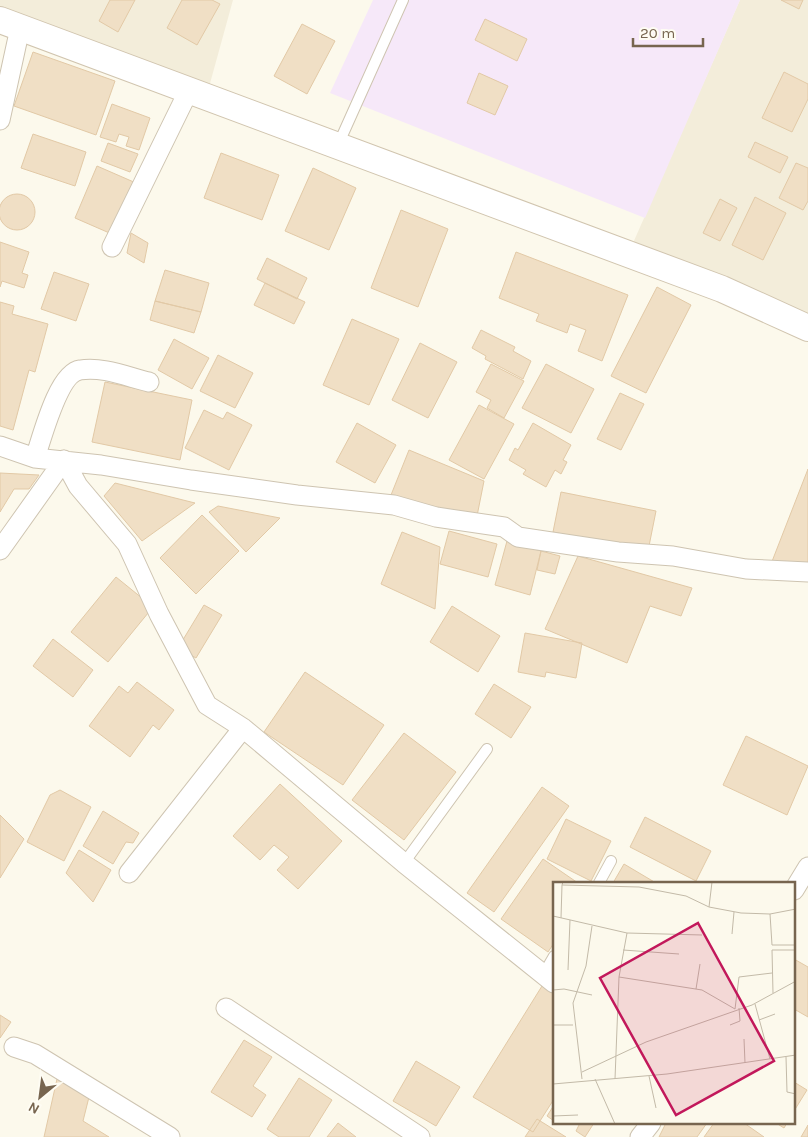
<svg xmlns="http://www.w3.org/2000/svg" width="808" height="1137" viewBox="0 0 808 1137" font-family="Karla,sans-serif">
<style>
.residential{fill:#f3edda}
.education{fill:#f6e8f9}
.building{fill:#f0dfc5;stroke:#e2c9a6}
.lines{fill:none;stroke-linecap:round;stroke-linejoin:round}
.lane-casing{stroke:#cec4b1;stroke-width:12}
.street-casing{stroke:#cec4b1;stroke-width:21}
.secondary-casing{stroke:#d1c5af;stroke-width:28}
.lane{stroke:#fff;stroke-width:10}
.street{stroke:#fff;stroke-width:19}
.secondary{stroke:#fff;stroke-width:26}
.inset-road{fill:none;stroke:#c3baa8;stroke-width:1}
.view{fill:#c2185b;fill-opacity:0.15;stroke:#c2185b;stroke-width:2.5}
.inset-edge{fill:none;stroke:#77654f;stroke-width:2.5}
</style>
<rect width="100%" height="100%" fill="#fcf9ec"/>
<path class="residential" d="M0,0H233L209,87L0,19Z
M740,0H808V340L626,259Z"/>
<path class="education" d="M373,0H740L645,218L330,93Z"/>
<path class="building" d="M110,0H135L118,32L99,21Z
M182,0H212L220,4L197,45L167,28Z
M781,0H803L799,9Z
M485,19L527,39L517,61L475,40Z
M302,24L335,41L307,94L274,76Z
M33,52L115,81L96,135L14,106Z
M784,72L808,84V99L792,132L762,118Z
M479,73L508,86L495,115L467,103Z
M112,104L150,118L139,150L126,146L129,137L119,134L116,142L100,137Z
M33,134L86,152L75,186L21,168Z
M755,142L788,157L780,173L748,157Z
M108,143L138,154L130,172L101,161Z
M221,153L279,175L262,220L204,198Z
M796,163L808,168V201L803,210L779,198Z
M97,166L136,183L114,235L75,218Z
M313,168L356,188L329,250L285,231Z
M-1 212a18 18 0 1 1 36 0a18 18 0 1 1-36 0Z
M755,197L786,213L763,260L732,245Z
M720,199L737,208L720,241L703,233Z
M401,210L448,229L418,307L371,288Z
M131,233L148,243L144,263L127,253Z
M0,242L29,252L22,273L28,275L24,288L2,281L0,287Z
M516,252L628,295L602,361L578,351L586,330L570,324L567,333L536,321L539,314L499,298Z
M267,258L307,278L297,299L257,279Z
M165,270L209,283L201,312L155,301Z
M54,272L89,284L76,321L41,309Z
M265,283L305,302L294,324L254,305Z
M657,287L691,305L646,393L611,376Z
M155,301L201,312L194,333L150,320Z
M0,302L14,306L12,314L48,324L35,372L29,370L13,430L0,426Z
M352,319L399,339L369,405L323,385Z
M481,330L515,347L513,351L531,361L523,379L485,359L486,356L472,348Z
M174,339L209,358L192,389L158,370Z
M420,343L457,362L428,418L392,400Z
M218,355L253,373L235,408L200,391Z
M491,364L524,381L504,418L487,408L491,400L476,392Z
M546,364L594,389L571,433L522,408Z
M105,382L192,400L180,460L92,442Z
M620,393L644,404L621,450L597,439Z
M479,405L514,424L484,479L449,460Z
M204,410L223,419L227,412L252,425L229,470L185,448Z
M357,423L396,445L375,483L336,462Z
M533,423L571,445L563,460L567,462L561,474L555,470L546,487L523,474L526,470L509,460L515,448L518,450Z
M409,450L484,481L477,516L389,500Z
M808,469V565L771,564Z
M0,473L39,475L29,489H14L0,512Z
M115,483L195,503L142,541L104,496Z
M561,492L656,511L648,551L553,532Z
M218,506L280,518L246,552L209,512Z
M202,515L239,551L196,594L160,558Z
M449,531L497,544L488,577L440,564Z
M402,532L440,547L435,609L381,584Z
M507,541L541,551L530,595L495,585Z
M541,551L560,556L555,574L537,570Z
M578,556L692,588L681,616L650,606L627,663L545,629Z
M116,577L153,607L108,662L71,632Z
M204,605L222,615L196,658L178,648Z
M452,606L500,636L478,672L430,642Z
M525,633L582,643L576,678L546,672L545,677L518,672Z
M53,639L93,670L73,697L33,666Z
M305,672L384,725L343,785L264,732Z
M137,682L174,710L159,730L153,725L130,757L89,726L119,686L128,693Z
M494,684L531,707L511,738L475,714Z
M404,733L456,772L404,840L352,800Z
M746,736L808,766L787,815L723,785Z
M280,784L342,841L298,889L277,870L289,857L274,845L260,860L233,836Z
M542,787L569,806L494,912L467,893Z
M60,790L91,807L64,861L27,842L50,795Z
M103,811L139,833L133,843L126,842L113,864L83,846Z
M0,815L24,839L0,878Z
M645,817L711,851L696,881L630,847Z
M566,819L611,841L591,881L547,859Z
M79,850L111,870L93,902L66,873Z
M543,859L578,883H554V943L548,952L501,919Z
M624,864L656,883H613Z
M794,959L808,967V1017L794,1009Z
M542,986L554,993V1099L533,1132L473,1097Z
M0,1015L11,1022L0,1038Z
M244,1040L272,1057L253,1086L266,1095L252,1117L211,1092Z
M416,1061L460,1087L436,1126L393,1101Z
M299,1078L332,1100L309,1137H279L267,1129Z
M57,1079L89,1097L83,1121L109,1137H44Z
M794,1082L807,1090L794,1111Z
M554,1105V1121L547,1116Z
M537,1119L566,1137H525Z
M338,1123L356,1137H327Z
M580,1123H594L585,1137L576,1131Z
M666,1123H707L697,1137H659Z
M714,1123H744L764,1137H704Z
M776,1123H787L784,1128Z
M808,1125V1137H801Z"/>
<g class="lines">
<defs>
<path id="lane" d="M338,145L403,0
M404,863L487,749
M599,883L611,861
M543,975L554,956"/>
<path id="street" d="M0,120L20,28
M112,247L189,90
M0,446L35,458L101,465L191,480L297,495L394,505L436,517L504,527L518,537L618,552L673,556L746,569L808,572
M35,458C42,438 58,373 80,370C102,366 128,377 149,382
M64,460L78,486L127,544L159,614L207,705L243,728L404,863L554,983
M0,550L64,460
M129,873L243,728
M794,890L808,867
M226,1008L420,1137
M14,1047L35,1054L170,1137
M640,1137L651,1123"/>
<path id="secondary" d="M0,20L722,289L808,328"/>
</defs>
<use href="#lane" class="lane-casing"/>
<use href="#street" class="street-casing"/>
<use href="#secondary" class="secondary-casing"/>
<use href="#lane" class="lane"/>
<use href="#street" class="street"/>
<use href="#secondary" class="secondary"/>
</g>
<g transform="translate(553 882)">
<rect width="242" height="242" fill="#fcf9ec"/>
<path class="inset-road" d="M10,0L9,3L86,5L133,14L156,25L188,31L217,32L243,27M156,25L159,0M217,32L219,63H243M0,34L74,51L149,53M8,36L9,3M179,52L181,30M70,68L126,72M15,88L17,38M66,95L149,108L182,127M143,107L147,82M0,108L11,107L39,113M220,111L219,68H243M202,122L217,177M182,127L186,95L219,91M206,138L222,132M0,143H20M177,143L187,139L186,126M191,157L192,181M233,175L234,210L243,212M29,190L93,160L199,123L243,99M96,194L103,226M29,197L20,121L33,84L39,44M42,197L62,242M62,197L66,95L74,51M0,202L114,192L243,173M0,234L25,233"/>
<path class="view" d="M145,41L221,179L123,233L47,96Z"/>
<rect width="242" height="242" class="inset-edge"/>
</g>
<g transform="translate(40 1097) rotate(209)" stroke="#fefcf3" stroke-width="4" paint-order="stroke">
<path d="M0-4L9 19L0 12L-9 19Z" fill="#77654f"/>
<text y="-8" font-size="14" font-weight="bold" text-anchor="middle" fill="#77654f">N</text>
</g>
<path d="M633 38v8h70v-8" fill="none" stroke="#77654f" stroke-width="2.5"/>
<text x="640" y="38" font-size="15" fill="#77654f" stroke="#fefcf3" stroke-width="4" paint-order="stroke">20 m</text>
</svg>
